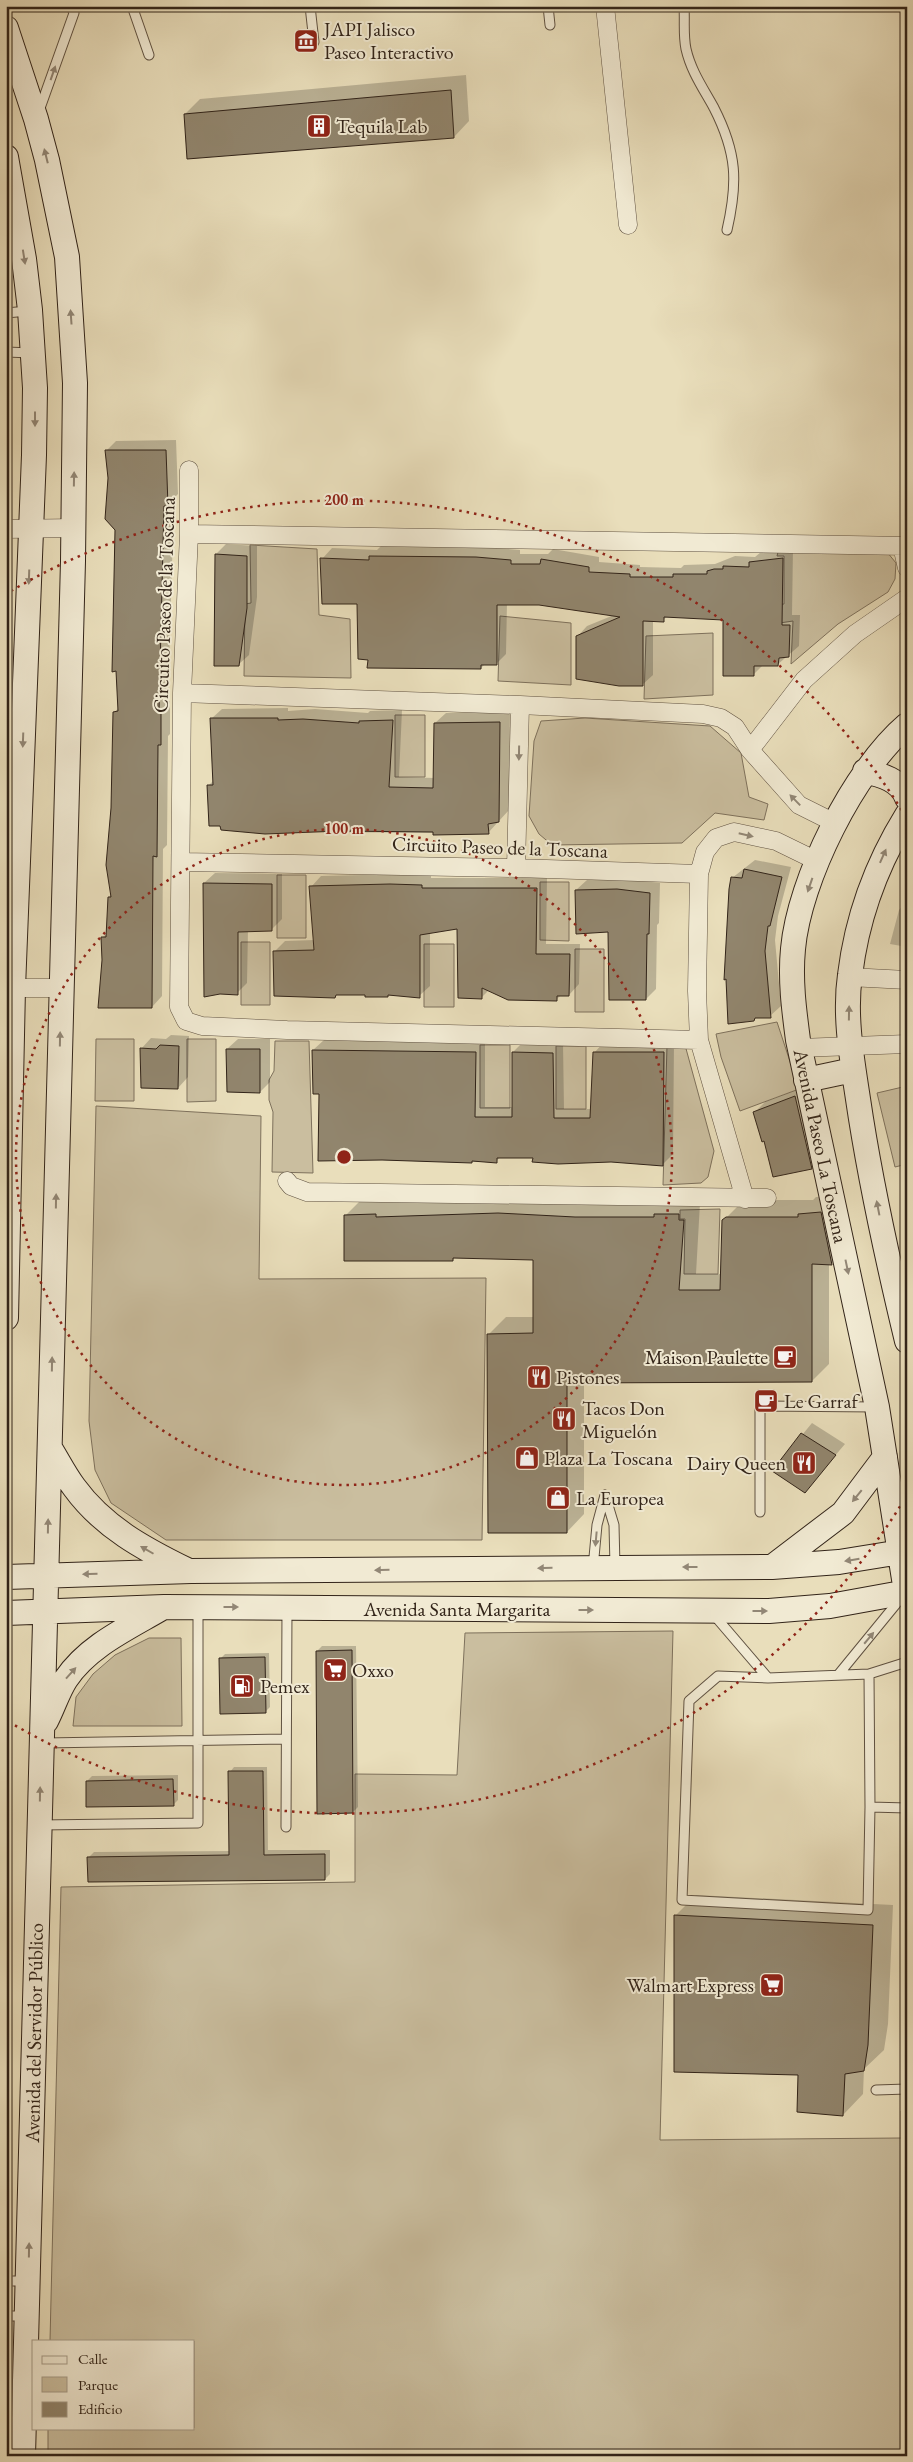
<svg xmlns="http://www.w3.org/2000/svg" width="913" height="2462" viewBox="0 0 913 2462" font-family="'EB Garamond',serif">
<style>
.green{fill:#cabe9f;stroke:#7e715c}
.shadow{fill:#0003}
.building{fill:#91856d;stroke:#322419}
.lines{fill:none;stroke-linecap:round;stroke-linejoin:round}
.lane-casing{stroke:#605242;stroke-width:11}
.street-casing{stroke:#605242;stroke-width:19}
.secondary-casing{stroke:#322419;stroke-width:26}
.lane{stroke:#f1ead3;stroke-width:9}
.street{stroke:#f1ead3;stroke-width:18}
.secondary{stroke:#f1ead3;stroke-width:24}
.oneway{fill:#928776}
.ring{fill:none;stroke:#8f2418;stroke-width:2.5;stroke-dasharray:2.5 5}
.labels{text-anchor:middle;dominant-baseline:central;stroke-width:4;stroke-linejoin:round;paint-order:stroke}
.poi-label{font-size:20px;fill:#322419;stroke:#f1ead3;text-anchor:start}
.street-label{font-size:20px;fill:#322419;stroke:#f1ead3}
.centre{fill:#8f2418;stroke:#f1ead3;stroke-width:2.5}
.ring-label{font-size:15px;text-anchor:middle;font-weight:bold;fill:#8f2418;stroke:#f1ead3;stroke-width:4;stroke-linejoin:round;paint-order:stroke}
</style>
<rect width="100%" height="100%" fill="#e9debb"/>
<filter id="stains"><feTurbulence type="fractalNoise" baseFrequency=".004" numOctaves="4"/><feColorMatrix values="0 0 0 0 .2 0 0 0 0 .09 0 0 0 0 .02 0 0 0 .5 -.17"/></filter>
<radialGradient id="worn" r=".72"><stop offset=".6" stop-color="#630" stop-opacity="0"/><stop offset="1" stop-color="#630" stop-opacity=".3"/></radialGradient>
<path class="green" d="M250,545L317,549L319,615L350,619L351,678L244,676L245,604L251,603Z
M779,548L887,552L896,563L895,579L888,592L838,624L791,664L793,621L753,627L776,605L784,604V556H777Z
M500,616L571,623V685L498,681Z
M713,633V695L644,699L646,636Z
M395,715H425V777H395Z
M585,718L710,726L741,753L749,797L768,804L764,820L715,813L682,843L552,845L539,834L529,816L534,741L541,721Z
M277,875H306V938H277Z
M540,882H569V941L540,940Z
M241,942H270V1005H241Z
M424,944H454V1007H424Z
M575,949H604V1012H575Z
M777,1022L799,1089L740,1111L721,1057L716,1034Z
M96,1039H134V1101H95Z
M187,1039H216V1101L187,1102Z
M275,1041H309L313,1173L272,1172L273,1112L269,1100V1080L274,1071Z
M480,1045H510V1108H480Z
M685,1045L714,1151L708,1177L701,1183L663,1185L667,1046Z
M556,1046H586V1109H556Z
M907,1086V1164L895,1167L877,1093Z
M96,1106L261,1116L259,1279L486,1278L482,1540H166L111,1503L95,1470L89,1421Z
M720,1209L718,1274H684L685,1219H680V1210Z
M673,1631L660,2140L901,2138V2111H907V2456H48V2428H194V2341H50L61,1887L355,1882V1774L457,1775L465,1633Z
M149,1638H181L182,1726H73L76,1697L93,1674L115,1655Z"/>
<path class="shadow" d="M466,75L469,121L454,137L185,114L200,99Z
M176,440L178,494L174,498L168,701H170V734L168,736L167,845L163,849L162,996L152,1007L104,960L102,938L108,932L109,897L112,894L115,712L119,707L116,529L106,451L116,441Z
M226,544L257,546V597L249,655L238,665L216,554Z
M381,546L487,547L520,550V554H548L553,549L599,557V562L640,565V567L681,568L684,565L715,564L735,556L755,557L761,552L793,548L792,615H800L799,646L777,665H763L754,674L725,619L668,616L663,620H653V675L642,685L577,637L587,626L614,615L539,603H507L506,654L496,664H485L481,668L369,658L358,602L322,559L332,548L377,550Z
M288,708V711L315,709L368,713L370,711L402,710L399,777L435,778V723L446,713L510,712L509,810L488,833L243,832L208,786L214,780L211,719L222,709Z
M755,860L791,867L778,916L775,940L781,1006L770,1016L732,878Z
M215,873L282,874V919L271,930H248L247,983L237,993L204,883Z
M402,874L431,875V878H547L546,944H580L579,984L569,995L562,994L556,1000L489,990L481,998L458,928L430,932V986L419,996L337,994L274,952L285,941L315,940L311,887L321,876Z
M628,879L660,883L659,923L657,925L656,989L646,999L609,930L576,890L587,880Z
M907,895V947L890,944L899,910L904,904Z
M171,1035L189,1036L188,1077L178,1088L141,1049L151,1038L166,1039Z
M238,1039H270V1082L260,1092L227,1049Z
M324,1040L485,1042V1107H513V1052L523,1042L563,1043L564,1109H592L594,1053L604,1042H674L673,1154L663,1164L534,1157H500L496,1162L319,1159L321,1092L313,1050Z
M805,1087L821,1158L811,1168L765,1140L754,1113L765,1102Z
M838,1196L849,1247L832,1264H829V1364L812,1381L584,1382V1514L567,1532L489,1334L506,1317H534V1259L455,1257L453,1260L346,1215L363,1198L700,1203L696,1274H722L723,1221L744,1200H813L816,1197Z
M812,1423L845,1444L805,1491L773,1470Z
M322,1646H356L358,1807L353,1812L317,1651Z
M269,1653L270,1707L265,1712L220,1659L225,1654Z
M234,1767H267L268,1850H330V1874L325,1879L89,1857L94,1852L231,1851L230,1772Z
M178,1775V1800L173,1805L87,1781L92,1776Z
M696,1895L893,1905L888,2024L884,2050L864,2069L863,2094L843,2115L799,2074L675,1916Z"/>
<path class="building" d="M451,90L454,138L187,159L184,114Z
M105,450H166L168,506H164L159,711H161V745H158L157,857L153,856L152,1008H98L102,960L101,937H106L108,897H111L106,865L111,808L113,712L118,711L116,671L112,672L115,530L105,519L108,478Z
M215,554L247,556V608L239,666H214Z
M369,556L476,557L511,560V564H540L541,559L589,567V572L630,574V577H673V574H707V571L714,569H723V566L749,567V562L783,558L782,625H790L789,657L779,658L778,666H754V676H723V620L664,617V622L643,621V686H619L576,679V636L620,617L539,605H497V665H481V669L367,668L368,660L358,659L357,604H322L320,558L369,560Z
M210,718H278V720L303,719L359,723V721L393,720L389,787L433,788L434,723L500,722L499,822L488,824L489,834L433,835V832L339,831L265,834L221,830L220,826H209L207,785H213Z
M744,869L782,877L770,926H768L765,951L771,1018H755L754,1021L728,1024L726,979L724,980L729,889L731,877L742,878Z
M203,883L272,884V931L238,932V995L220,994L204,997Z
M390,884L422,885V888H537L536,954H570L569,996H557V1001L508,1000L482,988V999L458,998L457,929L420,935V998L388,995V997H365V995H336L335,998L274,996L273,951L314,950L309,886Z
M617,889L650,893L649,934H647L646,1000H609L608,932L576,934L575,890Z
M160,1045L179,1046L178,1089L141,1088L140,1048L156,1049Z
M226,1049H260V1093L227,1092Z
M312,1050L476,1052L475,1117H512V1052L553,1053L554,1118H590L593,1052H664L663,1166L611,1162L558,1164L532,1162L533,1158H497V1163L472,1161V1163L382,1160L318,1161L319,1094H313Z
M795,1096L812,1169L773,1177L764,1141L762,1142L753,1112Z
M821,1212L832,1265L812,1264V1382L567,1383V1533H488L487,1334L533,1333V1260L453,1258V1261H344V1215L376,1214V1217L498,1213L575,1217H654V1214H679V1220H684L679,1290H720L722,1220L726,1217H798V1214Z
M801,1433L836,1455L805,1493L772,1471Z
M352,1650L353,1813L317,1814L316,1651Z
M265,1657L266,1713L220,1714L219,1658Z
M228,1771H263L264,1855L325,1854V1880L88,1882L87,1857L229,1855Z
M173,1779L174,1806L86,1807V1781Z
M674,1915L873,1925L868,2045L864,2071L845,2074L843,2116L797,2112L798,2075L674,2072Z"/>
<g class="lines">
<defs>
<path id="lane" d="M132,6L149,55
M310,6L314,42
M548,6L550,25
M684,6C685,20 683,35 686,49C691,71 703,88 714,108C737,153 738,182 727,230
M39,111L74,13L71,6
M6,313L28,311
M6,352L32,353
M605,1495L614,1525L615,1567
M760,1512V1406L876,1407
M593,1568L597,1525L605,1495
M714,1615L768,1678
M869,1674L870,1807L868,1910L682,1900L689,1701L718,1676L768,1678L869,1674L907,1662
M838,1675L901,1598
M44,1743L286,1739
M870,1807L907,1808
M39,1825L198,1823V1607
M286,1827L287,1608
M876,2090L907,2089
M6,2281H28
M6,2316H26"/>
<path id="street" d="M605,6L628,225
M189,470V534L182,693L179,1007L186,1021L202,1026L287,1030L699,1040
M6,529L74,528
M189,534L907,546
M902,546L907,568
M182,693L520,705L703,714L721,718L735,727L750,750L799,805L837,824
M750,750L804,680L855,634L907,598
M181,862L516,868L699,874
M516,868L520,705
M849,977L907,980
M6,988H62
M799,1048L907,1044
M287,1181L291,1186L307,1192L767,1198
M745,1199L699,1040L697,991L699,874L705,852L716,838L734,832L776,841L817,861"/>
<path id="secondary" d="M6,28L36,119L47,160L67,257L75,383L73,561L23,2456
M6,157L24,259L30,310L35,388L34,455L13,988L6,1318
M865,771C881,775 901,780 907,798
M907,815C876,865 857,917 850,975C844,1016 852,1059 858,1099C870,1181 888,1262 907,1341
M806,1080L853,1070
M50,1448C58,1461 65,1475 74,1487C103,1527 144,1549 187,1570
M772,1567L843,1513L885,1457
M6,1577L191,1571L772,1567L839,1562L907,1551
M906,1592L877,1407L798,1040C794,1010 790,980 793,949C799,880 854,770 907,725
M6,1613L164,1607L769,1611L830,1606L907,1592
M46,1721C53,1708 58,1691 66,1679C88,1646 128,1628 162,1608"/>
</defs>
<use href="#lane" class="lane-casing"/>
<use href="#street" class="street-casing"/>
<use href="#secondary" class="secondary-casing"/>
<use href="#lane" class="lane"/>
<use href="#street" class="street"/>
<use href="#secondary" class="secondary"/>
</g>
<defs><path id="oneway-solid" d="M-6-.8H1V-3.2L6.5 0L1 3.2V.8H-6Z" transform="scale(1.25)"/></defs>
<g class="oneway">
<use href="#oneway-solid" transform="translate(53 73) rotate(-71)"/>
<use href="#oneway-solid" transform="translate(46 156) rotate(-104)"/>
<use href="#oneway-solid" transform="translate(24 257) rotate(81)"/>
<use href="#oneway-solid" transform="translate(71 317) rotate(-94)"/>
<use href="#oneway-solid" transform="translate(35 419) rotate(90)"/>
<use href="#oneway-solid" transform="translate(74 479) rotate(-89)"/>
<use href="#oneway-solid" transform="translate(29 577) rotate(92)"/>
<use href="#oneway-solid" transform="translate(23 740) rotate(92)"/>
<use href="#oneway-solid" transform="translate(519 753) rotate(91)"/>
<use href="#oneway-solid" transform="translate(795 800) rotate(-134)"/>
<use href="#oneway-solid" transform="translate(746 835) rotate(13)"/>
<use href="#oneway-solid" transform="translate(883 856) rotate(-66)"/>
<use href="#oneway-solid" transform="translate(810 885) rotate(109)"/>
<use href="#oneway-solid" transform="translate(849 1013) rotate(-89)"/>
<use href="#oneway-solid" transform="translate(60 1039) rotate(-89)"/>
<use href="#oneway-solid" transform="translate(56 1201) rotate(-89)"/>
<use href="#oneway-solid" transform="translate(878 1208) rotate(-101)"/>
<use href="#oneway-solid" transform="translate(847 1267) rotate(78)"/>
<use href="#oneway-solid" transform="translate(52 1364) rotate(-89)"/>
<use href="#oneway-solid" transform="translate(857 1496) rotate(129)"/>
<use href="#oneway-solid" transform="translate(48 1526) rotate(-89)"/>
<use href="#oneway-solid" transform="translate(596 1539) rotate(95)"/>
<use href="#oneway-solid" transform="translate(147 1550) rotate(-150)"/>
<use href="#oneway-solid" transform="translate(852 1560) rotate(171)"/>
<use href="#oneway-solid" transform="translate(690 1567) rotate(180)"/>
<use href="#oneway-solid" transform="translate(545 1568) rotate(179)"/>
<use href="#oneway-solid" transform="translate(382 1570) rotate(179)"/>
<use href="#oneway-solid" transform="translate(90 1574) rotate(179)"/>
<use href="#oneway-solid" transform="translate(231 1607)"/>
<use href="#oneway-solid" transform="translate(586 1610)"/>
<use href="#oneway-solid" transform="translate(760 1611)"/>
<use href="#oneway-solid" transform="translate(869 1638) rotate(-50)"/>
<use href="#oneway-solid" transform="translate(71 1673) rotate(-48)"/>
<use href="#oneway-solid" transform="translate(40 1794) rotate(-89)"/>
<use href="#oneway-solid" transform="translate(29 2250) rotate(-89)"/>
</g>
<g class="ring">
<circle cx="344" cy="1157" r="328"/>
<path d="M904 1500A657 657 0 0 1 11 1723M11 591A657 657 0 0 1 904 814"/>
</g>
<defs>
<symbol id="museum-square" viewBox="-11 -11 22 22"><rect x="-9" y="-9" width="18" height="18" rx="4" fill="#8f2418" stroke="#f1ead3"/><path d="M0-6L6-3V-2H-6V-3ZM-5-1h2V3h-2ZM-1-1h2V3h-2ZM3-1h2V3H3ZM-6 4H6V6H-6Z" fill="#fff"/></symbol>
<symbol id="building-square" viewBox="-11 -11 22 22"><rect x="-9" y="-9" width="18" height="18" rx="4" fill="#8f2418" stroke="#f1ead3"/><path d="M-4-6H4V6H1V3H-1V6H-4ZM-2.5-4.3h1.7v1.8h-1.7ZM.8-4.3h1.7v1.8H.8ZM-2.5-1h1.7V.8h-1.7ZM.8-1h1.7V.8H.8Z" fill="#fff"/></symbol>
<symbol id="cafe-square" viewBox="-11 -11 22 22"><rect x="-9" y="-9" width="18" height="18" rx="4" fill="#8f2418" stroke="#f1ead3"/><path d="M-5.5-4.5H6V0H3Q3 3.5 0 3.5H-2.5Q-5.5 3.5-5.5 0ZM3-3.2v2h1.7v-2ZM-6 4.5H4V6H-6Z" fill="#fff"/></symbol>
<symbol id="restaurant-square" viewBox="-11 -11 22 22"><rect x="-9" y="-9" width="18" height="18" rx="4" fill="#8f2418" stroke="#f1ead3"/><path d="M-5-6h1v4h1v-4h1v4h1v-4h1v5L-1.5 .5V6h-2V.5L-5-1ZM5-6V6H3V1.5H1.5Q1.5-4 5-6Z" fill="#fff"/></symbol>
<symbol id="shop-square" viewBox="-11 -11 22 22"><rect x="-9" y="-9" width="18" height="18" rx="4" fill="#8f2418" stroke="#f1ead3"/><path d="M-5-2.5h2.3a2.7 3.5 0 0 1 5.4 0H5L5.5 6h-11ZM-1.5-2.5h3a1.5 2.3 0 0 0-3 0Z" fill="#fff"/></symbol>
<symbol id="supermarket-square" viewBox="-11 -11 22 22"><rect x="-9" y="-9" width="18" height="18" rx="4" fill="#8f2418" stroke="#f1ead3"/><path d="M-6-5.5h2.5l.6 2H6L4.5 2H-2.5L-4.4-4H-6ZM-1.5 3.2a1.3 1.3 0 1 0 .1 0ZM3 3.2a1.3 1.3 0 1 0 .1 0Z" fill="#fff"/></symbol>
<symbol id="fuel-square" viewBox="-11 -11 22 22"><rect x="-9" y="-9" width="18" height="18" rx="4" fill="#8f2418" stroke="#f1ead3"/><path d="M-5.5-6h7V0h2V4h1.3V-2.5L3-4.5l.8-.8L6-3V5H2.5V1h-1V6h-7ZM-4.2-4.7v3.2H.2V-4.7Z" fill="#fff"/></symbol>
</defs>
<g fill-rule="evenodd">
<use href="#museum-square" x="292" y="27" width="28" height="28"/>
<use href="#building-square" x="305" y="112" width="28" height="28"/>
<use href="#cafe-square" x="771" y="1343" width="28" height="28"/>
<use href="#restaurant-square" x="525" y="1363" width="28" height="28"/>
<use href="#cafe-square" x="752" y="1387" width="28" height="28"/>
<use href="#restaurant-square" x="550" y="1405" width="28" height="28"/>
<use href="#shop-square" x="513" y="1444" width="28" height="28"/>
<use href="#restaurant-square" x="790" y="1449" width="28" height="28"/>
<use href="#shop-square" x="544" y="1484" width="28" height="28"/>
<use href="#supermarket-square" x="321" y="1656" width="28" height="28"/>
<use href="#fuel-square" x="228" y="1672" width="28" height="28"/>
<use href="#supermarket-square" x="758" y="1971" width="28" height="28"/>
</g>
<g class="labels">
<g class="poi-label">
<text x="324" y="29">JAPI Jalisco<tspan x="324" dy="23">Paseo Interactivo</tspan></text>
<text x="336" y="126">Tequila Lab</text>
<text x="768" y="1357" text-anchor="end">Maison Paulette</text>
<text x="556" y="1377">Pistones</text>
<text x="784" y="1401">Le Garraf</text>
<text x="582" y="1408">Tacos Don<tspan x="582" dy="23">Miguelón</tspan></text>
<text x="544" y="1458">Plaza La Toscana</text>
<text x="786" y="1463" text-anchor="end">Dairy Queen</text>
<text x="576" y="1498">La Europea</text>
<text x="352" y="1670">Oxxo</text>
<text x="260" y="1686">Pemex</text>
<text x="754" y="1985" text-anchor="end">Walmart Express</text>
</g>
<g class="street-label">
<text transform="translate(164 605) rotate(-88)">Circuito Paseo de la Toscana</text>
<text transform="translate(500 847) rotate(2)">Circuito Paseo de la Toscana</text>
<text transform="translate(821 1146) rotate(78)">Avenida Paseo La Toscana</text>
<text x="457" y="1609">Avenida Santa Margarita</text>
<text transform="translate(34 2033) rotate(-89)">Avenida del Servidor Público</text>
</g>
</g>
<circle cx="344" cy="1157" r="8" class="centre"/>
<g class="ring-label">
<text x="344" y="505">200 m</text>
<text x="344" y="834">100 m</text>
</g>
<rect width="913" height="2462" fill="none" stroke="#e9debb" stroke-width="25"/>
<rect x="8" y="8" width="898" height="2447" fill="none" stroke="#322419" stroke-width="2.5"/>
<rect x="12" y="12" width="888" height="2437" fill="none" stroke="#322419"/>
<rect x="32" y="2340" width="162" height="90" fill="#f1ead3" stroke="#a59b89"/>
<rect x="42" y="2356" width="25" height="8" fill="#f1ead3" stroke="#a59b89"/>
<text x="78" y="2364" font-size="15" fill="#322419">Calle</text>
<rect x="42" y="2377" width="25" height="15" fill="#cabe9f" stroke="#a59b89"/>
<text x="78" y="2390" font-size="15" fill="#322419">Parque</text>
<rect x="42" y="2402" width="25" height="15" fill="#91856d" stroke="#a59b89"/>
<text x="78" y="2414" font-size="15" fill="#322419">Edificio</text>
<rect width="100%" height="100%" filter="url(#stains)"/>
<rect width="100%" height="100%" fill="url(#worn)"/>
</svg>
